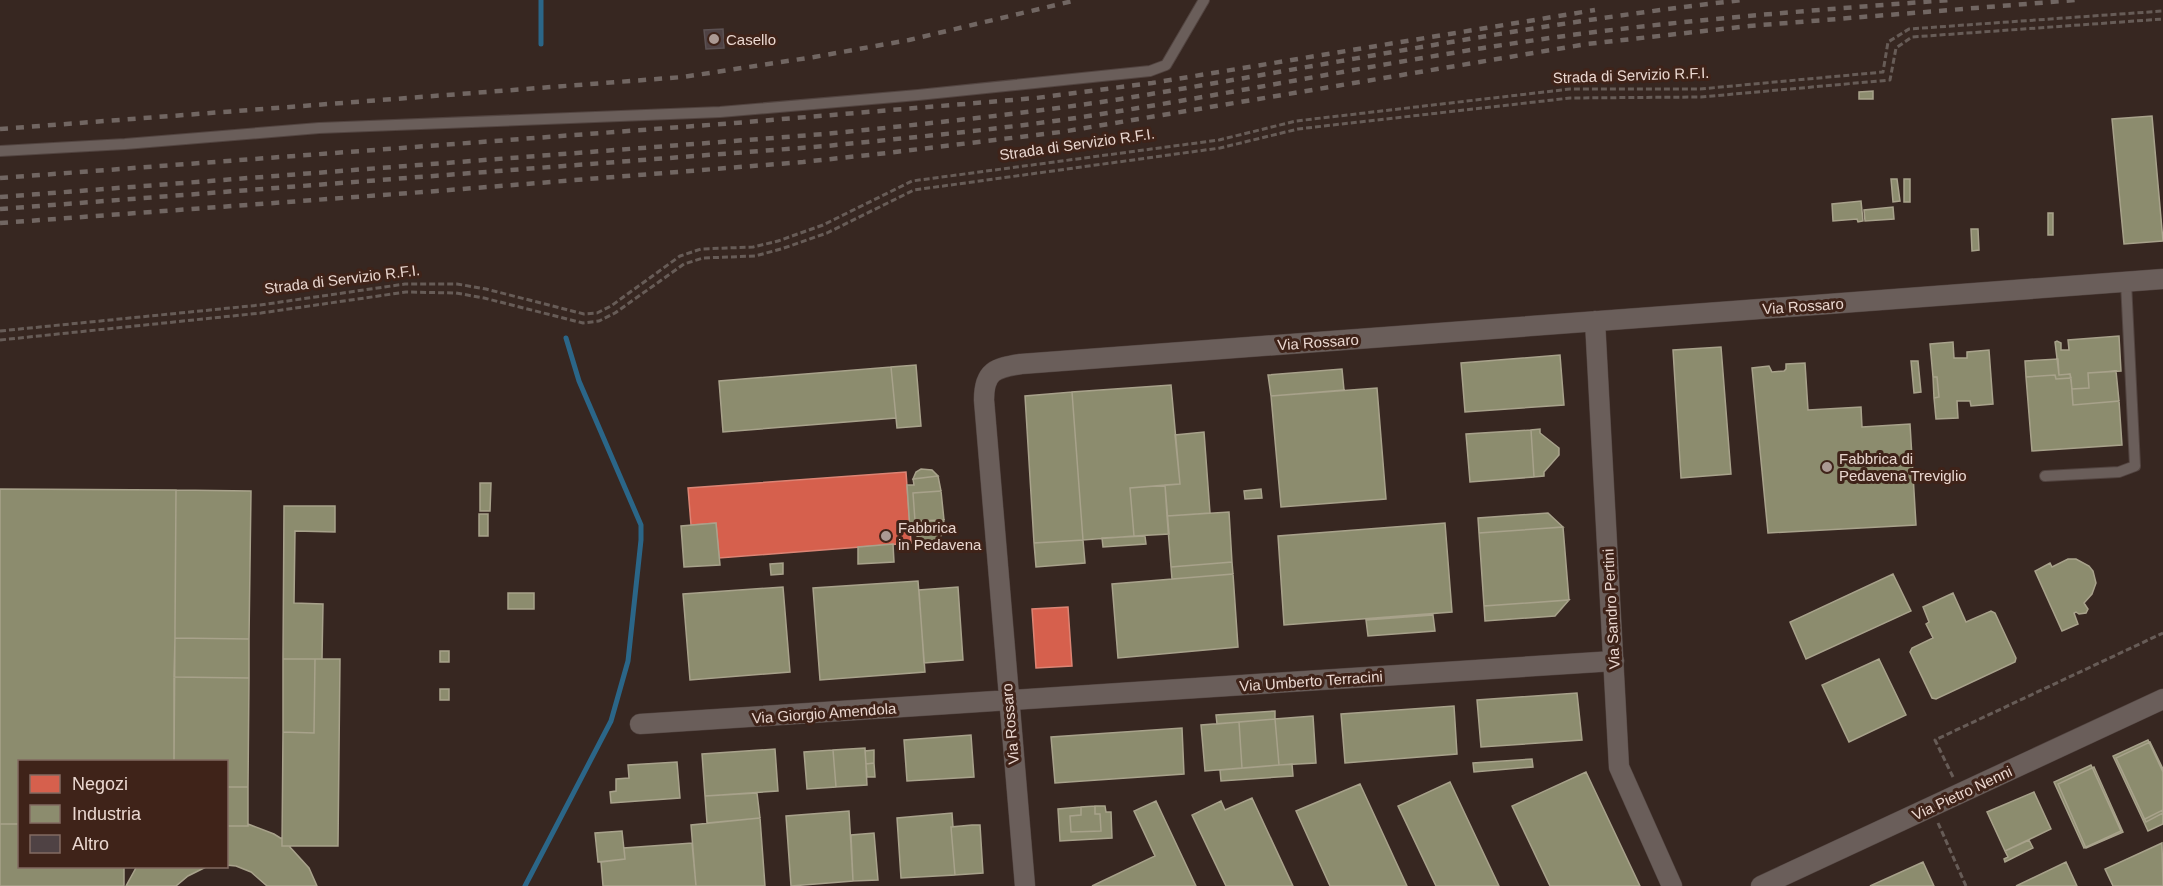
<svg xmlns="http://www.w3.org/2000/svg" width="2163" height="886" viewBox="0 0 2163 886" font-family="Arial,sans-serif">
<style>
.shops{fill:#d6604d;stroke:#dc8474;stroke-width:1.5}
.industry{fill:#8c8c6e;stroke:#a8a28b;stroke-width:1.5}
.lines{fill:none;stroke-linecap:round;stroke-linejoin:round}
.stream{stroke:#2b6688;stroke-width:5}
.building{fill:#4f4244;stroke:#5c5152;stroke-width:1.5}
.service-casing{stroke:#524440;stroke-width:12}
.minor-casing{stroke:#524440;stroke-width:21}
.path{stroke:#675c57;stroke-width:3;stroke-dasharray:6 3;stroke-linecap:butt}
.service{stroke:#6a5e5a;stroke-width:10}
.minor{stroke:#6a5e5a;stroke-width:20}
.rail{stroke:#716662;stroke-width:4.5;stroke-dasharray:8 8;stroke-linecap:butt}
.poi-dot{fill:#ab9993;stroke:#3f2319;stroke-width:2}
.labels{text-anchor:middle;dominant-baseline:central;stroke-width:6;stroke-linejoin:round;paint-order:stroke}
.poi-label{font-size:15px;fill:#ead7d0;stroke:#3f2319;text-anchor:start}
.street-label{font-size:15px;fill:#ead7d0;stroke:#3f2319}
</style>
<rect width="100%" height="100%" fill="#372721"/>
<path class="shops" d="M906,472L911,543L719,558L716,523L691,525L688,488Z
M1068,607L1072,666L1036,668L1032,609Z"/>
<path class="industry" d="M1873,91V99H1859V92Z
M2152,116L2163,241L2124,244L2112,119Z
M1891,179H1897L1900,201L1893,202Z
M1904,179H1910V202H1904Z
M1861,201L1863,221L1858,222L1857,219L1833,221L1832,204Z
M1893,207L1894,219L1865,221L1864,210Z
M2048,213H2053V235H2048Z
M1971,229H1978L1979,250L1972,251Z
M2119,336L2121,371L2088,373L2089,388L2072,389L2070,374L2059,375L2055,342L2057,341L2061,343V350H2069L2068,340Z
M1953,342L1954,358H1967V352L1989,350L1993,404L1971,406L1970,401H1957L1958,418L1936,419L1934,398L1939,397L1938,388L1937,377H1933L1930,344Z
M1721,347L1731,474L1681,478L1673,350Z
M1560,355L1564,405L1465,412L1461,363Z
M2058,359L2059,375L2070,374L2071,378L2056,379L2055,375L2026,377L2025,361Z
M1911,361H1918L1921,392L1914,393Z
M1805,363L1808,410L1861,407L1862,427L1910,424L1916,525L1768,533L1752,368L1769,366L1772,372L1784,371L1786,369V364Z
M916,365L921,426L897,428L891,367Z
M891,367L896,418L723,432L719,381Z
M1342,369L1344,390L1271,396L1268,375Z
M2116,371L2119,401L2073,405L2072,389L2089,388L2088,373Z
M2055,375L2056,379L2071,378L2073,405L2119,401L2122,445L2032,451L2026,377Z
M1933,377H1937L1939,397L1934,398Z
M1171,385L1180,484L1130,488L1134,536L1083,540L1072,392Z
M1377,388L1386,499L1281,507L1271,396Z
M1072,392L1083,540L1034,543L1025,396Z
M1540,429V433L1559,448V455L1544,472V476L1534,477L1531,430Z
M1531,430L1534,477L1470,482L1466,434Z
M1204,432L1210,513L1167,516L1165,485L1180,484L1175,435Z
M921,469L932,470L938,476L913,479L916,472Z
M938,476L941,491L913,493L915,521L944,520L942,534L917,536L916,530H910L907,485H914L913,479Z
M480,483H491L490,511H480Z
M1165,485L1169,534L1134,536L1130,488Z
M0,489L176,490L174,762H20V824H0Z
M1261,489L1262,498L1245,499L1244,491Z
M176,490L251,491L249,639L175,638Z
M941,491L944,520L915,521L913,493Z
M284,506H335V532L295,531L294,603L323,604L322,659H283Z
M1229,512L1232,562L1171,567L1167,516Z
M1548,513L1563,527L1479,533L1478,518Z
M479,514H488V536H479Z
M716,523L720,565L684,567L681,526Z
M1445,523L1452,612L1284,625L1278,536Z
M1563,527L1569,600L1484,606L1479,533Z
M942,534L937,542L930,544H924L917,536Z
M1145,536L1146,544L1103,547L1102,538Z
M1083,540L1085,563L1036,567L1034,543Z
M893,544L894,562L858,564V547Z
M2068,559H2076L2089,566L2093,571L2096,583L2092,594L2084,603L2088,609L2086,613L2079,614L2076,612L2074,613L2078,624L2062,631L2035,571L2050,563L2052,567Z
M1232,562L1233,574L1172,579L1171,567Z
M783,563V574L771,575L770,564Z
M1233,574L1238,647L1118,658L1112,584Z
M1893,574L1911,611L1806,659L1790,622Z
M918,581L925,672L820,680L813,588Z
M783,587L790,672L690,680L683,594Z
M958,587L963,660L924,663L919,590Z
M508,593H534V609H508Z
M1953,593L1966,622L1991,611L1995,613L2016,658L2015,662L1936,699L1932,698L1910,652L1912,648L1933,638L1926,624L1929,622L1923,607Z
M1569,600L1555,616L1485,621L1484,606Z
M1433,615L1435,631L1368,636L1366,620Z
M175,638L249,639V678L174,677Z
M440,651H449V662H440Z
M283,659H315L314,733L283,732Z
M315,659H340L338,846H282L283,732L314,733Z
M1879,659L1906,715L1849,742L1822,685Z
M174,677L249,678L248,787H226V762H174Z
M440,689H449V700H440Z
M1577,693L1582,740L1481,747L1477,700Z
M1454,706L1457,754L1345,763L1341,714Z
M1275,711V719L1217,724L1216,715Z
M1313,716L1316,763L1279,765L1275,719Z
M1275,719L1279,765L1242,768L1239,722Z
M1239,722L1242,768L1205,771L1201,725Z
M1182,728L1184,774L1055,783L1051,737Z
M971,735L974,777L907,781L904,740Z
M2148,740L2163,772V810L2143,820L2113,756Z
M2150,742L2163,769V813L2146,822L2116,758Z
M865,748L867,785L836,787L833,750Z
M775,749L778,791L705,796L702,754Z
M833,750L836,787L807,789L804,752Z
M874,750V763L866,764L865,751Z
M1532,759L1533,767L1474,772L1473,763Z
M677,762L680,798L611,803L610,792L616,791V779L629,778L628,765Z
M874,763L875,777H867L866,764Z
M1292,764L1293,776L1221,781L1220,770Z
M2091,765L2121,831L2084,848L2054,782Z
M2094,767L2123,832L2086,848L2058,784Z
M1586,772L1640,886H1550L1512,806Z
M1450,782L1499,886H1436L1398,806Z
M1360,784L1407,886H1330L1296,811Z
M226,787H248V826H226Z
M2034,792L2051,829L2005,851L1987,812Z
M757,793L760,818L707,823L705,796Z
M1252,798L1293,886H1226L1192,815L1221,801L1225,810Z
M1156,801L1196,886H1092L1155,856L1134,811Z
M1095,806V814H1100L1101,831L1071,832L1070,816L1081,815V807Z
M1095,806H1105L1106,812H1111L1112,838L1060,841L1058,809L1081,807V815L1070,816L1071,832L1101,831L1100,814H1095Z
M2163,810V824L2148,831L2143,820Z
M849,811L853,881L791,886L786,816Z
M952,813L953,827H951L955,875L901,878L897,818Z
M760,818L765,886H696L691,825Z
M0,824H20V866H124V886H0Z
M248,824L274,834L282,839V846H289L309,868L317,886H267L251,872L236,866L226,865V826H248Z
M972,825H980L983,873L955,875L951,827Z
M622,831L625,859L598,862L595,833Z
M874,833L878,880L853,881L851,835Z
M2029,840L2033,848L2005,862L2004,859L2008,857L2005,851Z
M692,843L696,886H603L601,862L625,859L624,848Z
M2162,843L2163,886H2113L2105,869Z
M1923,862L1934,886H1870Z
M2066,862L2077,886H2016Z
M137,866H208L188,876L176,886H126Z"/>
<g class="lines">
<path class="stream" d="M541,0V44
M525,886L611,721L628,661L641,540V525L579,381L566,338"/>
</g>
<path class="building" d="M723,29L724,48L706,49L704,30Z"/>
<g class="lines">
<defs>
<path id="service" d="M0,151L125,144L319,128L720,112L918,95L1150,71L1166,65L1204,0
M2045,476L2119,472L2135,466L2126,282"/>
<path id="minor" d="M1595,321L1619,767L1672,886
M640,724L1614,661
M1025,886L984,400C984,371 995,368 1021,364L2163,279
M1761,886L2163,699"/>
</defs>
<use href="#service" class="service-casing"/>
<use href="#minor" class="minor-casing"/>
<path class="path" d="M0,331L260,305L405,284H457L486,289L584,314L597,313L611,306L680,256L701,249L753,247L778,241L823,225L912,181L1219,140L1296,121L1570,89H1700L1883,72L1888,42L1909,29L2163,11
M0,340L261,313L406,292L456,293L484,298L583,323L599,321L615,313L684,264L703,258L755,256L781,249L827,233L914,190L1220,148L1298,129L1570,98L1701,97L1890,80L1896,48L1912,37L2163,19
M1953,777L1935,740L2163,633
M1938,823L1966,886"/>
<use href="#service" class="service"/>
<use href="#minor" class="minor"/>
<path class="rail" d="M0,129L683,77L814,57L909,40L1077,0
M0,178L735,123L1036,98L1152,83L1595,10
M0,197L825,134C924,124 1023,114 1121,99C1328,65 1534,23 1743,0
M0,209L826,146C926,136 1027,127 1126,110C1279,85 1432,53 1587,33C1707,18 1828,9 1950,0
M0,223L437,191L803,162L887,153L1061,132L1587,44L1749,26L2076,0"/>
</g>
<g class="poi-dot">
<circle cx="714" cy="39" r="6"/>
<circle cx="1827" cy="467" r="6"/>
<circle cx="886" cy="536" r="6"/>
</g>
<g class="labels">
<g class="poi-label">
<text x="726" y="39">Casello</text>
<text x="1839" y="458">Fabbrica di<tspan x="1839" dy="17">Pedavena Treviglio</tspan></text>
<text x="898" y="527">Fabbrica<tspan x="898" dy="17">in Pedavena</tspan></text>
</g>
<g class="street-label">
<text transform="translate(1631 75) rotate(-2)">Strada di Servizio R.F.I.</text>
<text transform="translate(1077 144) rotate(-8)">Strada di Servizio R.F.I.</text>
<text transform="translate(342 279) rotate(-7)">Strada di Servizio R.F.I.</text>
<text transform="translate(1803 306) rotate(-4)">Via Rossaro</text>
<text transform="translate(1318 342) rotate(-4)">Via Rossaro</text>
<text transform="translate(1611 609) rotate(-93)">Via Sandro Pertini</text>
<text transform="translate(1311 681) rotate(-4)">Via Umberto Terracini</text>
<text transform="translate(824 713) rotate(-4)">Via Giorgio Amendola</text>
<text transform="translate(1010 724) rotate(-95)">Via Rossaro</text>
<text transform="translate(1962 793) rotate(-25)">Via Pietro Nenni</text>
</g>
</g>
<rect x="18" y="760" width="210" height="108" fill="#3f2319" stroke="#836b62" stroke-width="1.5"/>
<rect x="30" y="775" width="30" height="18" fill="#d6604d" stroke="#836b62" stroke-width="1.5"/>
<text x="72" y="790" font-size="18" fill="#ead7d0">Negozi</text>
<rect x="30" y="805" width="30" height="18" fill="#8c8c6e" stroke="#836b62" stroke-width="1.5"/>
<text x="72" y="820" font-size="18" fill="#ead7d0">Industria</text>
<rect x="30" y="835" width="30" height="18" fill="#4f4244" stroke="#836b62" stroke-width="1.5"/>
<text x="72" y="850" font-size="18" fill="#ead7d0">Altro</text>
</svg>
